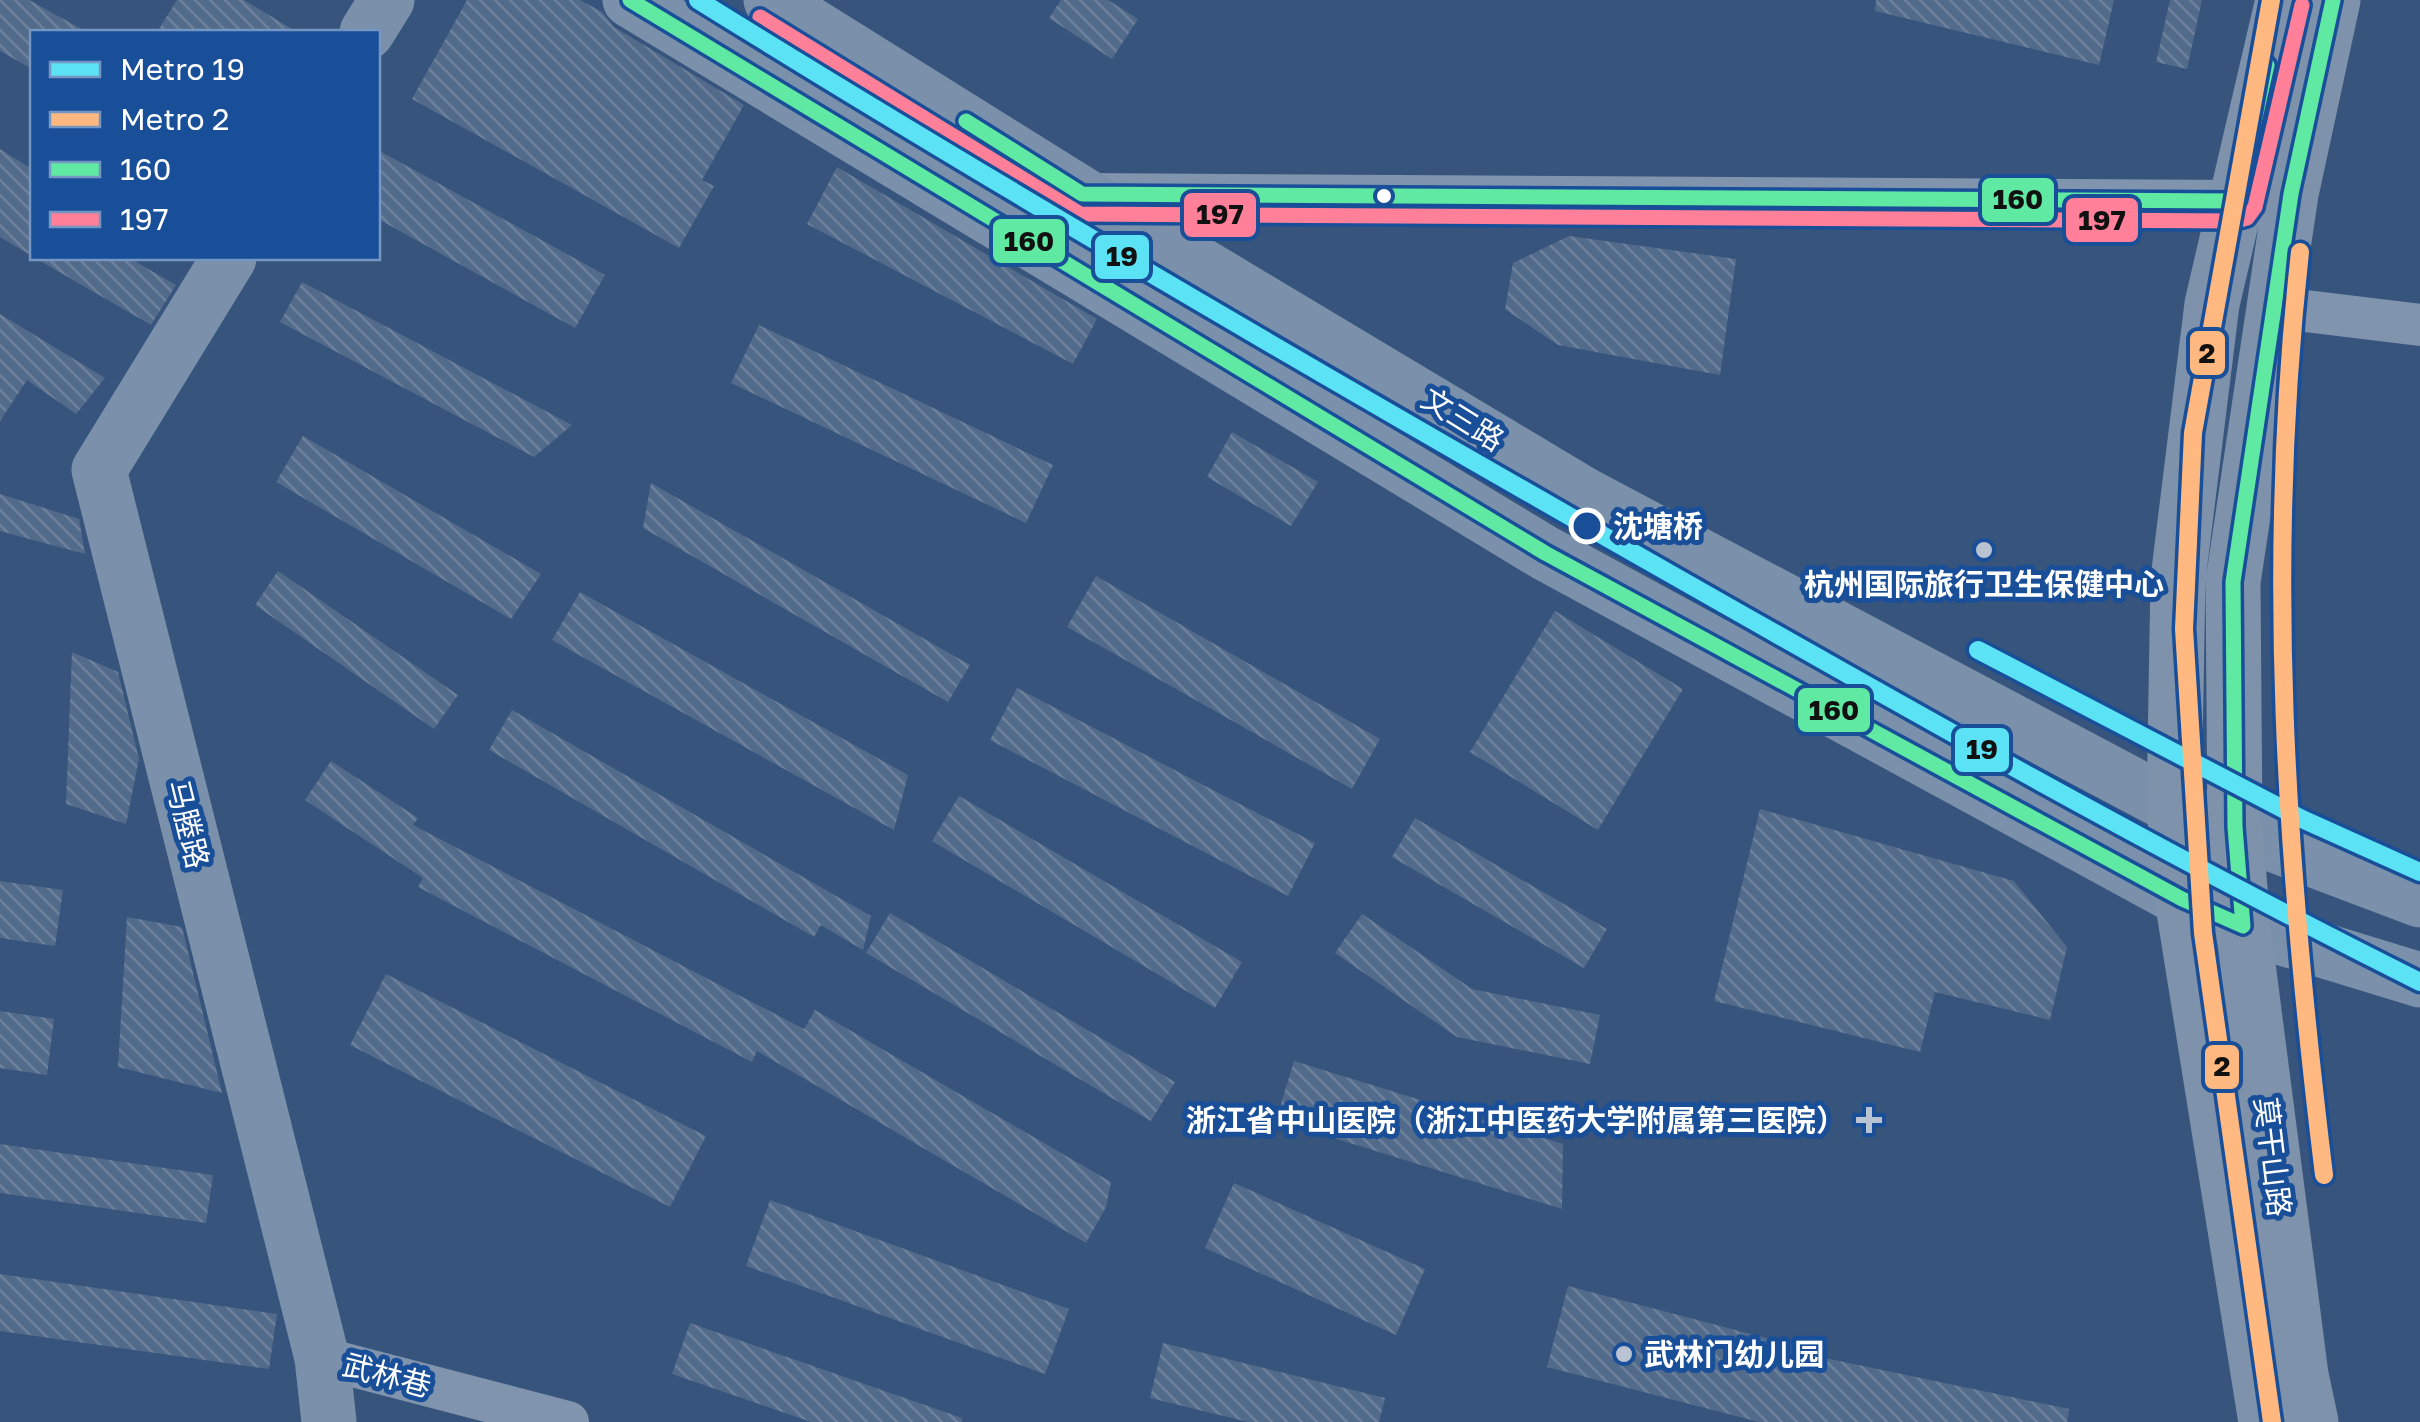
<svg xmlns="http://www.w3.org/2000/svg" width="2420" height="1422" viewBox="0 0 2420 1422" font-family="'Golos Text','Noto Sans SC',sans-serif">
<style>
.building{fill:url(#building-back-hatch)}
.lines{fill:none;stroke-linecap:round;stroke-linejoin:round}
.street{stroke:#8194ae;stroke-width:42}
.secondary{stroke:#7b90aa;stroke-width:55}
.primary{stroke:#7e92ac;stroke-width:55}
.bus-1-casing{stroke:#194f99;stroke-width:22}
.bus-2-casing{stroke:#194f99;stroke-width:22}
.bus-1{stroke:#60e9a3;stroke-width:15}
.bus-2{stroke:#ff8098;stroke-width:15}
.metro-1-casing{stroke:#194f99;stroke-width:25}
.metro-2-casing{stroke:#194f99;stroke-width:25}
.metro-1{stroke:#5be2f5;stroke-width:18}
.metro-2{stroke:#ffb980;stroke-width:18}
.bus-dot{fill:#fff;stroke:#194f99;stroke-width:4}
.stop-dot{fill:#194f99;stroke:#fff;stroke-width:5}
.poi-dot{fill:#b9c3d1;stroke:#194f99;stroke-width:4}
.labels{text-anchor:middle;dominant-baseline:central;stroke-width:10;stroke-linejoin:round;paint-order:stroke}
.street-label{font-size:30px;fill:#fff;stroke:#194f99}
.stop-label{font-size:30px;font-weight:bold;fill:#fff;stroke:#194f99;text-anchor:start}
.poi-label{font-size:30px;font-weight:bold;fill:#fff;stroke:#194f99}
.line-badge{stroke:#194f99;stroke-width:4}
.pale-badge-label{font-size:28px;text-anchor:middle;font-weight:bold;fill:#111}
</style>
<defs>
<pattern id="building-back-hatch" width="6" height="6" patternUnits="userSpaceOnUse" patternTransform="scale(2.5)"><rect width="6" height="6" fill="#536b8b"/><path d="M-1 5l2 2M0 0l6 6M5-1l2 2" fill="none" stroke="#6d819c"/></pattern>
</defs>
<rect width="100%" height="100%" fill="#36547c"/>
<path class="building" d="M0,0H29L87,32H32V69L0,51Z
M177,0H244L297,32H157Z
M467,0H580L602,12L614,27L744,105L702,180L714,186L679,248L412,99Z
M1061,0H1108L1138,19L1112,59L1049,18Z
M1876,0H2114L2099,65L1875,11Z
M2170,0H2202L2187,69L2156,62Z
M0,149L32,169V256L0,237Z
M378,150L605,275L575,328L378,219Z
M837,167L1097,319L1073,364L807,224Z
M1569,236L1736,259L1720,375L1558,345L1505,309L1513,263Z
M35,258H129L176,285L151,325Z
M302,282L572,425L534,457L280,322Z
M0,314L105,378L76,414L27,380L0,421Z
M759,325L1053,465L1026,523L731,383Z
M1232,432L1318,482L1291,526L1207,477Z
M303,436L541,574L511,619L276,482Z
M651,483L970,665L948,702L643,528Z
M0,494L79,519L85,554L0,531Z
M278,571L458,695L434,729L255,605Z
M1096,576L1380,739L1352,789L1067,627Z
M580,592L908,775L894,830L552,640Z
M1555,611L1683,689L1598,830L1470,752Z
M72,652L118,672L139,759L126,824L66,804Z
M1017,688L1315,843L1288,896L990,740Z
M512,710L871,916L863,950L821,925L814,937L489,750Z
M331,761L418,818L413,825L804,1029L815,1010L1111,1182L1106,1207L1086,1243L757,1051L752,1062L418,887L423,878L305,800Z
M959,796L1242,962L1215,1008L932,841Z
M1760,809L2014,881L2067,947L2050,1020L1935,992L1920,1052L1714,1001Z
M1415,818L1607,929L1584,968L1392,857Z
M0,881L63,890L55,946L0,938Z
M890,913L1175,1082L1151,1121L866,953Z
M1362,914L1472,989L1600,1015L1590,1064L1457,1037L1335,953Z
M127,917L182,927L222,1093L118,1067Z
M386,974L706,1136L670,1207L350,1045Z
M0,1011L54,1019L47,1075L0,1068Z
M1294,1061L1563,1144L1562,1209L1276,1120Z
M0,1144L213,1175L206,1223L0,1193Z
M1234,1183L1425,1269L1396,1335L1205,1248Z
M770,1200L1069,1309L1045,1374L746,1266Z
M0,1274L277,1314L269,1369L0,1331Z
M1568,1286L1808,1349L1806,1354L2069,1409L2067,1422H1759L1547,1367Z
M690,1323L962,1418V1422H811L672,1374Z
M1163,1343L1385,1398L1379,1422H1248L1150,1398Z"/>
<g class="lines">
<path class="street" d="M1082,194L2236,201
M2272,307L2420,325
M322,1358L568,1422"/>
<path class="secondary" d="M630,0L1545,553L2182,899L2243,926L2420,980
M771,0L1082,194L1585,495L2174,807L2420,900
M367,32L387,0
M229,258L99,470L322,1358L329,1422"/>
<path class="primary" d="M2266,1422L2182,899L2174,807L2178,579L2212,304L2283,0
M2311,1422L2301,1375L2243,926L2235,827L2233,582L2291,194L2333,0"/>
<defs>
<path id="bus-1" d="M630,0L1545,553L2182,899L2243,926L2235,827L2233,582L2291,194L2333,0
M966,121L1082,194L2236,201L2267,65"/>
<path id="bus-2" d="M760,17L1080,214L2236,221L2247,218L2255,207L2302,5"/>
</defs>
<use href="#bus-1" class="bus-1-casing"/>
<use href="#bus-2" class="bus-2-casing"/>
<use href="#bus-1" class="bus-1"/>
<use href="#bus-2" class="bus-2"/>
<defs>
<path id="metro-1" d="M698,0C1020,200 1347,390 1676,577C1922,717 2167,856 2420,982
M1978,650L2302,819L2420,872"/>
<path id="metro-2" d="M2271,0L2193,433L2184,629L2203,933L2272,1422
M2300,252C2265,565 2286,864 2324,1175"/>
</defs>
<use href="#metro-1" class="metro-1-casing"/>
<use href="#metro-2" class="metro-2-casing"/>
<use href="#metro-1" class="metro-1"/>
<use href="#metro-2" class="metro-2"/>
</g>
<circle class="bus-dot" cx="1384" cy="196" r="9"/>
<circle class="stop-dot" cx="1587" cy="526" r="16"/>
<g class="poi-dot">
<circle cx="1984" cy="550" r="10"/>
<path d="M1864 1105h10v10h10v10h-10v10h-10v-10h-10v-10h10z"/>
<circle cx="1624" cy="1354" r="10"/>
</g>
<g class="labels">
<g class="street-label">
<text transform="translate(1463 419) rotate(32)">文三路</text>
<text transform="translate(188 824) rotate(76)">马塍路</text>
<text transform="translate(2273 1157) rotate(83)">莫干山路</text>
<text transform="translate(387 1375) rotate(15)">武林巷</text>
</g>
<g class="stop-label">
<text x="1613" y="526">沈塘桥</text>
</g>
<g class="poi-label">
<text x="1984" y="584">杭州国际旅行卫生保健中心</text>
<text x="1846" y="1120" text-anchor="end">浙江省中山医院（浙江中医药大学附属第三医院）</text>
<text x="1644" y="1354" text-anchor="start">武林门幼儿园</text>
</g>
</g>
<g class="line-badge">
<rect x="1980" y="176" width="76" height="48" rx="10" fill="#60e9a3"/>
<rect x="1182" y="191" width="76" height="48" rx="10" fill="#ff8098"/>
<rect x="2064" y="196" width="76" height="48" rx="10" fill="#ff8098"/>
<rect x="991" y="217" width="76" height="48" rx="10" fill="#60e9a3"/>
<rect x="1093" y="233" width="58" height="48" rx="10" fill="#5be2f5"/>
<rect x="2188" y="329" width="39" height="48" rx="10" fill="#ffb980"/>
<rect x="1796" y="686" width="76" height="48" rx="10" fill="#60e9a3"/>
<rect x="1953" y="726" width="58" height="48" rx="10" fill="#5be2f5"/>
<rect x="2203" y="1043" width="38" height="48" rx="10" fill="#ffb980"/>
</g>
<g class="pale-badge-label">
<text x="2018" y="209">160</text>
<text x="1220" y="224">197</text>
<text x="2102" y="230">197</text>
<text x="1029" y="251">160</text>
<text x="1122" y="266">19</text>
<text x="2207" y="363">2</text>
<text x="1834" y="720">160</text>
<text x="1982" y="759">19</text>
<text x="2222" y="1076">2</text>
</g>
<rect x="30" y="30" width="350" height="230" fill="#194f99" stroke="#7595c2" stroke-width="2.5"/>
<rect x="50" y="62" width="50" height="15" fill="#5be2f5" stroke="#7595c2" stroke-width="2.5"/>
<text x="120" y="80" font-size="30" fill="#ffffff">Metro 19</text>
<rect x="50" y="112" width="50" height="15" fill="#ffb980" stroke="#7595c2" stroke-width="2.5"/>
<text x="120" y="130" font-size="30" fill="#ffffff">Metro 2</text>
<rect x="50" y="162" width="50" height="15" fill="#60e9a3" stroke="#7595c2" stroke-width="2.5"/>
<text x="120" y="180" font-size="30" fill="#ffffff">160</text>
<rect x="50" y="212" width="50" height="15" fill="#ff8098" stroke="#7595c2" stroke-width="2.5"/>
<text x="120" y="230" font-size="30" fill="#ffffff">197</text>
</svg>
